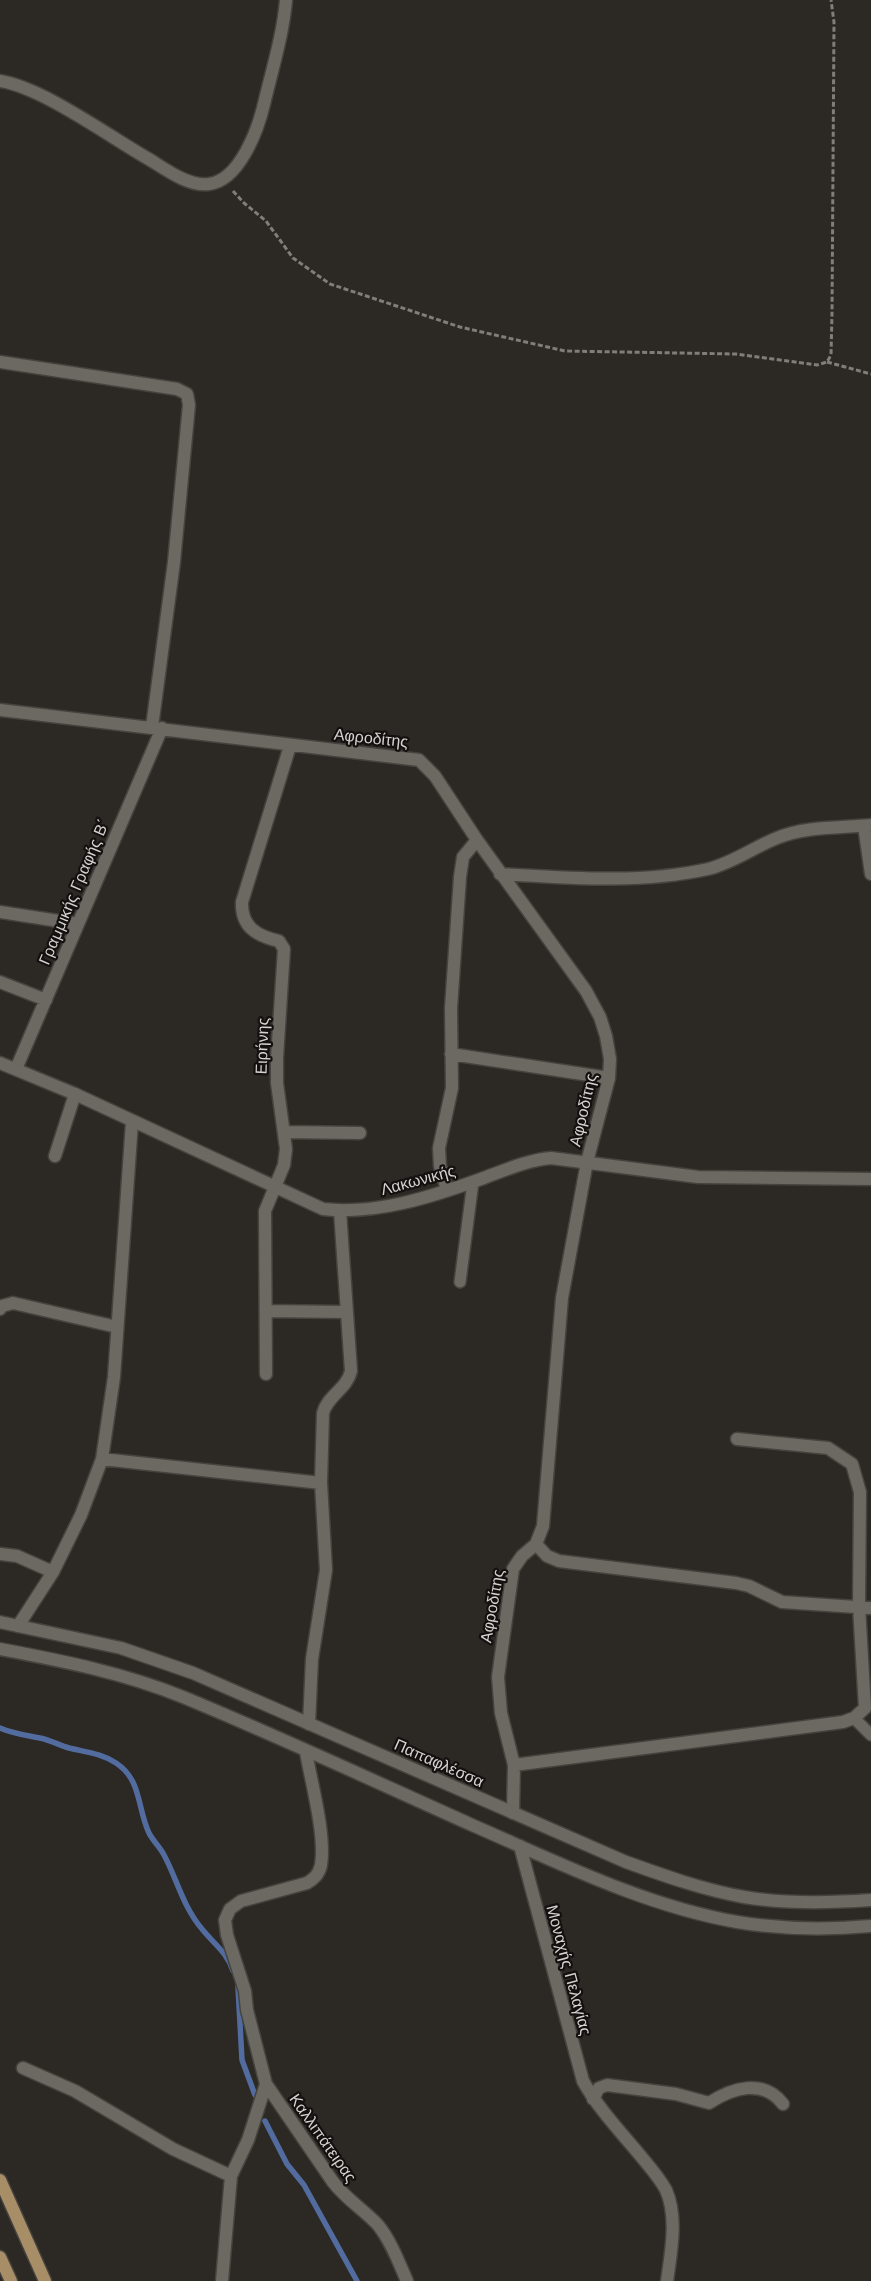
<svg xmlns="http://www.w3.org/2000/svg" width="871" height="2281" viewBox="0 0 871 2281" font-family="'Work Sans',sans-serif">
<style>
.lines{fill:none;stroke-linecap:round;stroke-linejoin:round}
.stream{stroke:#526ca0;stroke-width:5.5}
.service-casing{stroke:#46433f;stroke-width:14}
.minor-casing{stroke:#46433f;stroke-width:15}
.tertiary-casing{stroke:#46433f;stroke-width:15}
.secondary-casing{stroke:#46433f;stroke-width:15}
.primary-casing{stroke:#46433f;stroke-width:15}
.path{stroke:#817e7a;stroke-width:3;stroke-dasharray:5 2.5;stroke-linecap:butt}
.service{stroke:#6c6862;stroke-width:11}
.minor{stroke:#6c6862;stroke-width:12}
.tertiary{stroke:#6c6862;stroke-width:12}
.secondary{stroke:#6c6862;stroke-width:12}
.primary{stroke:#a88e67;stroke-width:12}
.labels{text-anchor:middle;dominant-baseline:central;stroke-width:4.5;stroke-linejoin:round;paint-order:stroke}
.street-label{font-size:16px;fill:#d5d2cf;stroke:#13110f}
</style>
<rect width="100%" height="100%" fill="#2c2823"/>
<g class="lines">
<path class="stream" d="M0,1728C14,1734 26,1735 40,1738C50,1740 59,1745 69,1748C85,1752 101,1753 116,1763C142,1780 137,1808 149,1833C153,1841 160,1847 164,1855C177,1879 183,1907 202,1929C214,1944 227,1952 233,1971
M238,1987L242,2060L255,2095
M265,2121L287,2164L304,2185L357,2281"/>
<defs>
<path id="service" d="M460,1282L473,1182
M854,1718L871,1735"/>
<path id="minor" d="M0,81C43,88 107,135 147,158C164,168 188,187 209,184C240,180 258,129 264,104C272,70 283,35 286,0
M0,362L177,389L187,394L189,405L174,562L152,727
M0,710L419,760L435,776L477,840L586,991L600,1017L606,1036L610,1059L609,1078L587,1162L562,1298L543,1526L536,1544L522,1556L513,1569L498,1677L501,1713L514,1765L513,1813
M864,826L871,874
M500,874C569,878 641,884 708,869C733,863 754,847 777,838C806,826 840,828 871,825
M0,912L78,924
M0,982L46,1000
M451,1054L609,1078
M16,1069L162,728
M285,1132L360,1133
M55,1156L75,1094
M447,1190L440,1166L439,1148L452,1088L451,1008L460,877L463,857L477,840
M0,1309L2,1306L13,1303L117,1327
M266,1311L346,1312
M266,1374L265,1211L284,1165L286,1149L277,1083V1058L284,949L279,941C257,936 241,927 242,902L290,746
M102,1459L321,1483
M536,1544L547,1556L559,1561L736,1583L749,1586L782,1602L871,1608
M0,1554L17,1556L53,1572
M18,1626L53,1572L81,1515L102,1459L114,1377L132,1122
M309,1724L312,1659L326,1570L321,1483L323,1413C327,1396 347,1389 351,1371L340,1211
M514,1765L843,1722L854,1718L865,1708L859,1607L860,1492L852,1464L828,1448L737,1439
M520,1846L583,2081C598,2108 619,2130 639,2154C648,2165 659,2177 666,2190C678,2217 671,2253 667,2281
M23,2068L75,2091L173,2149L231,2176
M266,2084L333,2182C346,2199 364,2210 378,2225C391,2241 399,2263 407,2281
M593,2099L599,2088L607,2085L676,2094L709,2103C732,2088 763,2078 783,2104
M222,2281L231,2176L248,2140L266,2084L247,2010L245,1991L227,1935L225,1920L230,1909L241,1901L307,1883C315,1878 319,1874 321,1865C326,1835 311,1782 306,1752"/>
<path id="tertiary" d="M0,1063L75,1094L323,1209C376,1215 431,1197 481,1179C503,1171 527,1160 551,1158L698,1177L871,1179"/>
<path id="secondary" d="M0,1622L121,1648L193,1673L626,1862C665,1876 704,1890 744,1897C785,1904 829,1903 871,1900
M0,1649C63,1661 124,1673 183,1697C280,1737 376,1782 472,1825C557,1862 645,1906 737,1922C780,1929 828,1930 871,1926"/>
<path id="primary" d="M0,2180L45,2281
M0,2257L11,2281"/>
</defs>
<use href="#service" class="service-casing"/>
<use href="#minor" class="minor-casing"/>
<use href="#tertiary" class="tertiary-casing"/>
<use href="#secondary" class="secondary-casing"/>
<use href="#primary" class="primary-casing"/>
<path class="path" d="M233,191L244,203L266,221L293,258L330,284L460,327L565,351L736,354L817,365L827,362L831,355L832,314L834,22L831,0
M827,362L871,374"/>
<use href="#service" class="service"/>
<use href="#minor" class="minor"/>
<use href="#tertiary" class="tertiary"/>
<use href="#secondary" class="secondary"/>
<use href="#primary" class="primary"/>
</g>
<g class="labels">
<g class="street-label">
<text transform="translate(371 738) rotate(6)">Αφροδίτης</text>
<text transform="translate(74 892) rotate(-67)">Γραμμικής Γραφής Β΄</text>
<text transform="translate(262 1046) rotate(-88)">Ειρήνης</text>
<text transform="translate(583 1110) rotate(-77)">Αφροδίτης</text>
<text transform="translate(418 1180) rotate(-15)">Λακωνικής</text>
<text transform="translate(492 1606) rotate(-80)">Αφροδίτης</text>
<text transform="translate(439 1763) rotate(24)">Παπαφλέσσα</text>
<text transform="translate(569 1970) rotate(75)">Μοναχής Πελαγίας</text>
<text transform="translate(323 2138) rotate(55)">Καλλιπάτειρας</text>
</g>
</g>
</svg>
